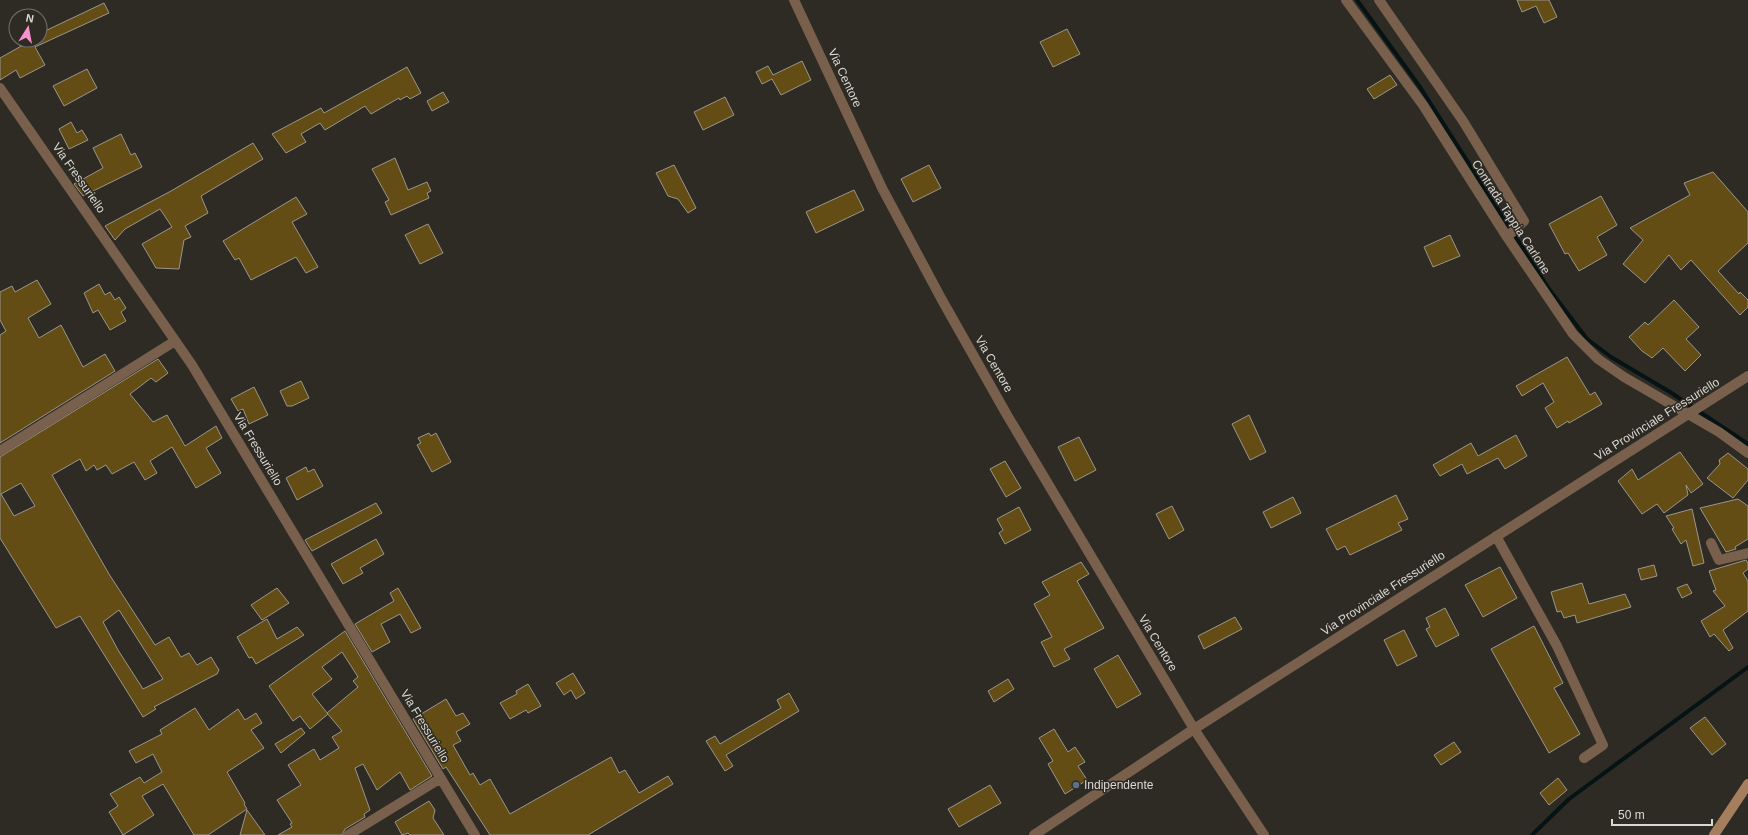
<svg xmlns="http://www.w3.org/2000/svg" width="1748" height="835" viewBox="0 0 1748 835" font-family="Arial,sans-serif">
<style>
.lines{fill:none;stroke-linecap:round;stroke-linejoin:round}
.stream{stroke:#061315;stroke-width:4}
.building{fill:#634d14;stroke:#9a968d;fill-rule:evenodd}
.street{stroke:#79604c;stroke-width:10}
.secondary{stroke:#a57e5d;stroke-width:10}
.service-dot{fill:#5c6f8a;stroke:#2e2b24;stroke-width:1.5}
.labels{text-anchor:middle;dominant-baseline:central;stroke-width:3;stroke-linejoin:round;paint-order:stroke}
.street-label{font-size:12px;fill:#dad8d3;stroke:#2e2b24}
.poi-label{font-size:12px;fill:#dad8d3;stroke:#2e2b24;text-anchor:start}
</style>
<rect width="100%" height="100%" fill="#2e2b24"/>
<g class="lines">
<path class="stream" d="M1357,0L1420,87L1549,289L1587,339L1611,357L1670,392L1748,444
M1532,835L1569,799L1748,667"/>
</g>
<path class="building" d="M1517,0H1549L1557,17L1544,23L1536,6L1522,12Z
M104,3L109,13L35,47L45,65L20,78L16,70L0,80V58L32,40H40V35L45,31Z
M1067,29L1080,54L1053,67L1040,42Z
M802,61L811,80L781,95L772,79L762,84L756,72L768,66L773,75Z
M407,67L421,93L410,99L407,96L400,100L399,98L371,114L365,106L325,130L320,123L301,134L306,142L286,153L272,134L321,108L324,113Z
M87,69L97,88L64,106L53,86Z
M1390,75L1397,85L1374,99L1367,89Z
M443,92L449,102L432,111L427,101Z
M725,97L734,115L703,130L694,112Z
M71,122L77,133L82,130L88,140L69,149L59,129Z
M121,134L131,155L135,153L142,167L83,196L74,184L103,168L93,148Z
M253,143L263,159L201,196L208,213L185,226L191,237L184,240L179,269L156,268L142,244L172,227L160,209L125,229L115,240L105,226L171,191Z
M395,158L408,190L427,182L431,191L427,193L429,198L391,215L385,202L389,200L372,169Z
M674,165L696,208L688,213L678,199L668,196L656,173Z
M929,165L941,188L913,202L901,179Z
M1713,172L1748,212V243L1718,271L1739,294L1740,292L1748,300V307L1740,315L1691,260L1681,270L1669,255L1645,283L1623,264L1643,240L1630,228L1690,195L1684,183Z
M854,190L864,210L816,233L806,212Z
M1601,196L1617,225L1597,237L1607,255L1579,271L1568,253L1565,254L1549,224Z
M296,197L307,214L292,222L318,267L306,273L296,257L251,280L239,258L235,260L223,241Z
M428,224L443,253L420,264L405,235Z
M1450,235L1460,256L1433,267L1424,247Z
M37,280L51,304L28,318L39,338L61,325L83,367L105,354L115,371L0,443V335L6,331L0,320V292L12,286L15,292Z
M99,284L105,295L110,292L115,300L119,297L126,308L121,312L126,321L110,330L98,310L93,313L84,293Z
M1674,300L1699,327L1686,339L1701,355L1685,371L1663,348L1652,358L1642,351L1629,337L1645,322L1648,325Z
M1567,357L1590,395L1595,392L1602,404L1569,423L1568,421L1557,428L1545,408L1554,402L1543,383L1522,396L1516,386Z
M158,359L168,373L156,382L151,378L130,394L153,422L167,415L185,446L216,426L222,438L206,448L221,473L196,488L172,447L150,461L157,473L145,480L134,462L112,474L106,465L97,470L94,465L86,471L80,459L52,475L109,574L155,645L169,637L181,657L189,653L197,665L211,657L219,670L217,674L209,678L154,707L156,709L143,717L80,616L56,628L0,538V457ZM21,483L35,506L14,516L1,494ZM119,610L163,679L143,689L118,650L103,622Z
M301,381L309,398L292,406H287L280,391Z
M254,387L268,415L249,424L243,409L238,411L231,399Z
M1249,415L1266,452L1250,460L1232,424Z
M429,433L431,436L436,433L451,462L432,472L417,445L421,443L418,438Z
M1516,435L1527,456L1505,469L1498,458L1467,474L1462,464L1440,476L1433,465L1471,443L1478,456Z
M1079,437L1096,470L1075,481L1058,447Z
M1680,452L1703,484L1691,493L1686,485L1688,495L1664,513L1657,504L1642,514L1618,481L1632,469L1638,480Z
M1728,453L1748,469V480L1733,498L1707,478L1720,464L1719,460Z
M1005,461L1021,488L1006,497L990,469Z
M306,467L308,472L314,469L323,486L297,500L286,478Z
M1396,495L1408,519L1398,523L1402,530L1350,555L1345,546L1337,550L1326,529Z
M1293,497L1301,513L1271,528L1263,512Z
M1738,499L1748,506V539L1735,547L1736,549L1726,552L1700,508Z
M376,503L382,513L312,551L305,540Z
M1172,506L1184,530L1169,539L1156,514Z
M1019,507L1031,530L1005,544L999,533L1003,530L997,519Z
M1692,509L1704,563L1693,566L1686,540L1681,544L1672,529L1674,528L1666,516Z
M376,539L384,554L360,568L363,573L343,584L331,564Z
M1746,560L1748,563V569L1743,573L1748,581V611L1723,630L1733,648L1729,651L1714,634L1710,637L1701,621L1725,606L1713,591L1716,590L1709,571Z
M1081,562L1089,574L1077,581L1104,628L1064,649L1070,659L1054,667L1041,642L1052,637L1034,604L1050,595L1042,582Z
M1654,565L1657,576L1641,580L1638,569Z
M1500,567L1517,598L1483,617L1465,585Z
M1582,583L1589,604L1625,594L1631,607L1577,623L1575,615L1564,618L1561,611L1557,612L1551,592Z
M1687,584L1692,593L1682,598L1677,588Z
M277,588L289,603L262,620L251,605Z
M398,588L421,628L411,633L400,614L381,624L390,642L372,652L355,624L394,601L390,593Z
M1445,608L1459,635L1436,647L1426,629L1430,627L1426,618Z
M1235,617L1242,629L1204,649L1198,636Z
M267,619L277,639L297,627L304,635L256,664L252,657L249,658L237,637Z
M1534,626L1563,683L1554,688L1580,734L1549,753L1491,649Z
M1404,630L1417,656L1397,666L1384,640Z
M345,631L432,776L410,790L400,772L377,790L363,764L355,768L370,810L364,814L365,817L345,829L342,835H278L292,827L290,824L292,823L277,800L301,785L288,765L314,749L320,760L339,748L332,737L342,731L327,713L358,687L353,681L358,677L342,652L322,667L332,679L312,694L328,714L310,729L300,716L293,721L269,686Z
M1118,655L1141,694L1117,708L1094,669Z
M573,673L585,693L576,699L571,690L564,695L556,683Z
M1008,679L1014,689L994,702L988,691Z
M528,684L541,706L528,713L526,710L510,719L500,703L517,694L516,691Z
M789,693L799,711L726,755L733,766L725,771L706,741L715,736L720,744L781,708L777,700Z
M446,699L456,716L463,713L470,724L456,732L461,741L453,745L470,775L473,773L480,785L490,779L510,814L611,757L619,773L625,770L639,793L668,776L673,784L588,835H490L446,767L443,769L413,719Z
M195,708L209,730L238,709L245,720L256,713L262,723L251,730L264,748L227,772L245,803L244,804L247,809L208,835H194L163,784L142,796L154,815L123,835L109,812L118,806L110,794L140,777L144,783L162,772L153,754L136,763L129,751L162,734L160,730Z
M1705,717L1726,744L1712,755L1690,728Z
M301,728L305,733L281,753L275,744Z
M1054,729L1068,752L1075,747L1085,762L1078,766L1087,780L1065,794L1048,764L1053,761L1039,738Z
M1454,742L1461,752L1441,765L1434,755Z
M1558,778L1567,790L1549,805L1540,793Z
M990,785L1001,803L959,827L948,809Z
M429,801L435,810L433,818L444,835H410L408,833L402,835L395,822Z
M247,810L265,835H240Z"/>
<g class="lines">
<path class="street" d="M794,0L882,188L942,300L1007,415L1194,729L1264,835
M1346,0L1423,105L1507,237L1573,334L1598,359L1624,377L1719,432L1748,453
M1379,0L1463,121L1524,221L1507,237
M0,88L192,365L475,835
M0,451L175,341
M1496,536L1557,646L1603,745L1584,758
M1711,543L1719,560L1748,553
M348,835L441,778
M1034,835L1194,729L1748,376"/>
<path class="secondary" d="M1714,835L1748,784"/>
</g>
<circle class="service-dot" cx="1076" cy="785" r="4"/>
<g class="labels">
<g class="street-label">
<text transform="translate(845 78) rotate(65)">Via Centore</text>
<text transform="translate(79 178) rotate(55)">Via Fressuriello</text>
<text transform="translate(1511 217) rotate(57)">Contrada Tappia Carlone</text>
<text transform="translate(994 364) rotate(60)">Via Centore</text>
<text transform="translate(1657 419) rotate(-32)">Via Provinciale Fressuriello</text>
<text transform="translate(258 449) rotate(59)">Via Fressuriello</text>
<text transform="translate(1383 593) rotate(-33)">Via Provinciale Fressuriello</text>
<text transform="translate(1158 643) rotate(59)">Via Centore</text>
<text transform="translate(425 726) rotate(59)">Via Fressuriello</text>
</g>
<g class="poi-label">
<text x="1084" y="785">Indipendente</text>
</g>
</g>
<g transform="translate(28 28) rotate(11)"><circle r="19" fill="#2e2b24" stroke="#73706a"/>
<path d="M0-3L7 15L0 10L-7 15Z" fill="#f690cf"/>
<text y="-6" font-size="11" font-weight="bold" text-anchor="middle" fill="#dad8d3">N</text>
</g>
<path d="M1612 819v6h100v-6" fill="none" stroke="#dad8d3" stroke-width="2"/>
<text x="1618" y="819" font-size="12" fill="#dad8d3" stroke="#2e2b24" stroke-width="3" paint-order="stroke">50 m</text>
</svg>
